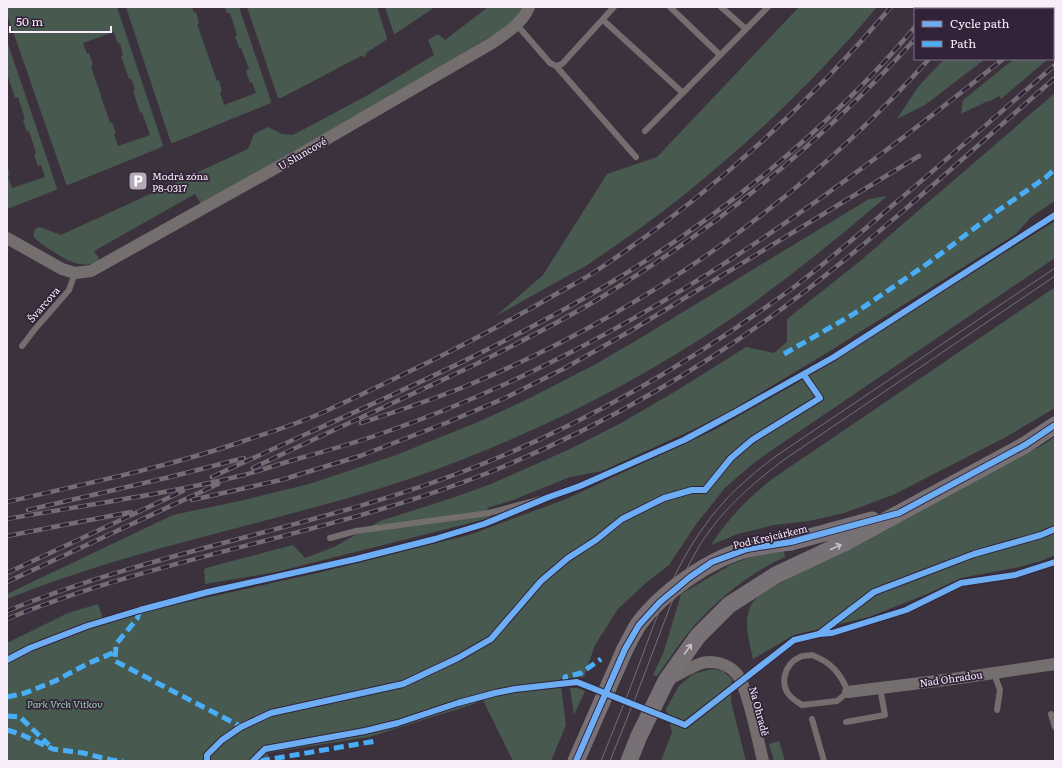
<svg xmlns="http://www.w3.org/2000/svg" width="1062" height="768" viewBox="0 0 1062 768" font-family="Literata,serif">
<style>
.green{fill:#48594f;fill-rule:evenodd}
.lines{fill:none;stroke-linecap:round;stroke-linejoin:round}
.service{stroke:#746e6f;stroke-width:6}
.minor{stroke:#746e6f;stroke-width:12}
.secondary{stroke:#777074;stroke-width:17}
.tram{stroke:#746e74;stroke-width:1}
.rail-casing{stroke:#746e74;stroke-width:4.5}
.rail{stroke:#332338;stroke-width:3;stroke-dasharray:9;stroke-linecap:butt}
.secondary-bridge{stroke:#777074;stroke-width:17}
.quiet{stroke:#49aef6;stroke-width:5;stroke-dasharray:10 5;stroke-linecap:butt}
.cycleway-casing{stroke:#332338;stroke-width:8}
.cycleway{stroke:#6dadf4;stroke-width:6}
.oneway{stroke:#cac1cb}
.labels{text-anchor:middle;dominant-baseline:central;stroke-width:3.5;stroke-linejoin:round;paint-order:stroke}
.street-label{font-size:10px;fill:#f7ecfa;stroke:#332338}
.poi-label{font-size:10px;fill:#f7ecfa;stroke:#332338;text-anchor:start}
.park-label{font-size:10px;font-style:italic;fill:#99d2af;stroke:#332338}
</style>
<rect width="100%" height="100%" fill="#3b323e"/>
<path class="green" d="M7,7H117L163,145L162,147L68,185L66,184L8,17H7ZM114,32L118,44L120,43L123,55L121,56L129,79L131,78L135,89L133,90L140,113L142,112L150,135L118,146L114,134H116L112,122L110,123L91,66L93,65L89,53L87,54L83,43Z
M126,7H192L194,13L196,12L199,23L197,24L217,81L219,80L222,91L220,92L224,105L256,93L252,82L250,83L246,71L249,69L241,48H239L235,36L237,35L230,13H227L225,7H239L271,101V103L173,143H171Z
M247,7H377L387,38L386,40L366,53L365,57L361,56L281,98H278Z
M385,7H435L395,34H394Z
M488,7H523L516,18L501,30L387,98L201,204L195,194L94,251L99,258L98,261C82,270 67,260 54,252C46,247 39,243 33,236L35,229L40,227L61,235L248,149L254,134L268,127L282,134L293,135L366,96L434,55L428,40L438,34L445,40Z
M799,7H877C797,102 700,190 596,259C586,267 574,272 562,279C540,291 518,304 496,316L543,275L607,174L657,157Z
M7,41L57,188L56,190L7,209V165L10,175L8,176L12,188L45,177L41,165L38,166L34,154L36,153L29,131L27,132L23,120L25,119L18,97L15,98L7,74Z
M944,59H985L925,105L897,119L918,87Z
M1014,59H1048L1001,99L999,96L990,101H988L961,114L963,100Z
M1055,93V201L1031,217L1016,234L825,354L730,411L690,431L602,471L570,477L513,500L487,508L490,518L276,572L205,584L204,570L206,568L293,545L305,558L334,547L380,521L455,497L491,484L570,449L621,423L676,391L746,347L774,353L787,342V319L860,261Z
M887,196C837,239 786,280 732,318C631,387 519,442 403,481C272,524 135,547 7,599V594L173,515L244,500L309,484L396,455L478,422L526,400L594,365L637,340L869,199Z
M1055,221V258L772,450L750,466L725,488L697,523L669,565L647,582L618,609L595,645L584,677L560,679L566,725L551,761H513L483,700L471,705L369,737L267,753L269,761H7V643L68,613L98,604L105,624L129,616L196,600L322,572L472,534L566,499L714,430L797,383Z
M1055,287V408L1006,437L893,495L844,513L809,521L774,525L738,534L711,545C728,518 750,496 775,477Z
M1055,437V555L1041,561L1019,567L961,578L927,594L869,617L794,635L753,659C749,641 742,618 753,602C757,597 763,593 768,590L940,494L1041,446Z
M784,551L785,557C749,573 718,599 691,629C679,644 668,661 657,676L653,675L664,651L681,594L732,564L765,552Z
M712,669L723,671L732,679L731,702L746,761H661L672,732L666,709L679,686L693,674Z
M570,688H578L585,691L574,715Z
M779,741L785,761H774L769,744Z"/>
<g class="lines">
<path class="service" d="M670,7L720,55
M721,7L746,29
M603,20L683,93
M517,25L550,63L556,66L562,64L614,7
M556,66L636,157
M645,131L768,7
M22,346L35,329L69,290L75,273
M330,538L356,531L489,513L549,497
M812,655C831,662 841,674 848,692L837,701L802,705C798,702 794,700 791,697C779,685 784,664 800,657C803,655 809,656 812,655Z
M994,673L1000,690L997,710
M1051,714L1055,727
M812,719L824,761
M846,722L885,715L880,688"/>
<path class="minor" d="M7,238L62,269L75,273L91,271L299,155L492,43C506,33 522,24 529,7
M669,679C678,675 692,666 702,663C713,660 728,664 736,673C748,686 758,741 763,761
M848,692L953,679L1055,664"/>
<path class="secondary" d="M791,542L872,520
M576,761L625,649
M629,761L639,736L666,681L698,636L729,605L776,575L846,542L1025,445L1055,425"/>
<path class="tram" d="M601,761C614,728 628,695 640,662C657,616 674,568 703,528C723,499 748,477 776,456L1055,268
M610,761C623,728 637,695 649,662C666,618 682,568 710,530C731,502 757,480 785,459L1055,276"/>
<defs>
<path id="rail" d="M930,9L932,7
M941,9L943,7
M972,9L973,7
M1053,18L1055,17
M361,423C398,411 435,399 471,384C646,311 803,200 929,59
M253,468C326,433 401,400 474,365C518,343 563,321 605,295C722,224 823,141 915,39
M212,477C341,417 477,361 600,289C717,220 827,131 915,27
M192,500L281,480L360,456L446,423L505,398L565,368L632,330L919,156
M7,502C84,484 163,468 238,443C264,434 291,426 317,415C358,397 398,377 439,357C479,337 518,316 558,293C572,285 588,277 602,267C710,195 807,106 891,7
M28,510L170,477L244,458
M7,519C86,505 166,494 244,475C262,470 279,464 297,459C326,451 355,443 383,433C613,354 815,211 1003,59
M7,536L131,512
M7,573L183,491
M7,582L218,484
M7,611C162,548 330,526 485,463C597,418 701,356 798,284C833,257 866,228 900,199C952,155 1003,110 1055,65
M7,619C162,556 329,535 485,474C597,430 713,363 808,289C893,223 973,149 1055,78"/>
</defs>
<use href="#rail" class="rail-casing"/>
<use href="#rail" class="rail"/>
<path class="secondary-bridge" d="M625,649C629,642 633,633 638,625C661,593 710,558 748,549C762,546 777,544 791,542"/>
<path class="quiet" d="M784,354L852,315L927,264L996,212L1045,178L1055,169
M140,610L137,619L116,644L115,661L236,724L241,727
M565,684V677L581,673L601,659
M7,697L25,693L55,681L87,664L115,652
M7,716L20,717L49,745
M7,730L20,734L53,749L83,753L111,760L123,761
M260,761L376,741"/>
<defs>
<path id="cycleway" d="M819,634L874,592L974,554L1041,535L1055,529
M7,660L30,648L87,626L140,610L208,592L356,559L435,539L484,524L549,497L580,486L684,440L736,412L834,357L1055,215
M207,761V755L222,740L241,727L271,713L403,684L458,658L491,639L541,581L568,558L596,540L622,519L664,498L692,490H705L731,458L752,440L820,398L804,375
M253,761L265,749L365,731L398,723L458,703L495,693L515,689L577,682L685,725L794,640L819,634L832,633L906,610L961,583L1015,575L1055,562
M576,761L625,649L639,625L660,602L690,577L712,562L747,549L791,542L899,513L1025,445L1055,425"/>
</defs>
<use href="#cycleway" class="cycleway-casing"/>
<use href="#cycleway" class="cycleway"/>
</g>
<defs><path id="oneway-shaft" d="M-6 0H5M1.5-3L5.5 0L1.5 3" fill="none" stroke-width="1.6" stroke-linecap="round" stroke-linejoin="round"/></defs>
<g class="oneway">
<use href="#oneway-shaft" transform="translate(836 547) rotate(-25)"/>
<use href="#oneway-shaft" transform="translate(688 649) rotate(-54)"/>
</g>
<defs>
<symbol id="parking-square" viewBox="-11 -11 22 22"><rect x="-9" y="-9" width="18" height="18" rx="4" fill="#b5abb8" stroke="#332338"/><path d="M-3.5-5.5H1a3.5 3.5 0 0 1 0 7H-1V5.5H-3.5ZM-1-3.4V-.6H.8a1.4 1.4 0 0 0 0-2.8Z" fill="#fff"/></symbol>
</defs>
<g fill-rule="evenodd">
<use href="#parking-square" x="127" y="170" width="22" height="22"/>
</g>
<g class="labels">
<g class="street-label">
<text transform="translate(302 153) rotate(-30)">U Sluncové</text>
<text transform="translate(43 304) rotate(-49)">Švarcova</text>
<text transform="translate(770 536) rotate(-13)">Pod Krejcárkem</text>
<text transform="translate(951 678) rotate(-8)">Nad Ohradou</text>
<text transform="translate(760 711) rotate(75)">Na Ohradě</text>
</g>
<g class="poi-label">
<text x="152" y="175">Modrá zóna<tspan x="152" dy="12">P8-0317</tspan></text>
</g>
<g class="park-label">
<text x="65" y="703">Park Vrch Vítkov</text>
</g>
</g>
<rect width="1062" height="768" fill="none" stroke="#f7ecfa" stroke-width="16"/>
<rect x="914" y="8" width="140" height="52" fill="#332338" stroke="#817386"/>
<rect x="922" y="21" width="20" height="6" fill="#6dadf4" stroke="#817386"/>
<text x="950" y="28" font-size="12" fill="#f7ecfa">Cycle path</text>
<rect x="922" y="41" width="20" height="6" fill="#49aef6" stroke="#817386"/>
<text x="950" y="48" font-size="12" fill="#f7ecfa">Path</text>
<path d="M10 26v6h101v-6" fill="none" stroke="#f7ecfa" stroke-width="2"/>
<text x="16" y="26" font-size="12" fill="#f7ecfa" stroke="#332338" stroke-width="3" paint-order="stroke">50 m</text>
</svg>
